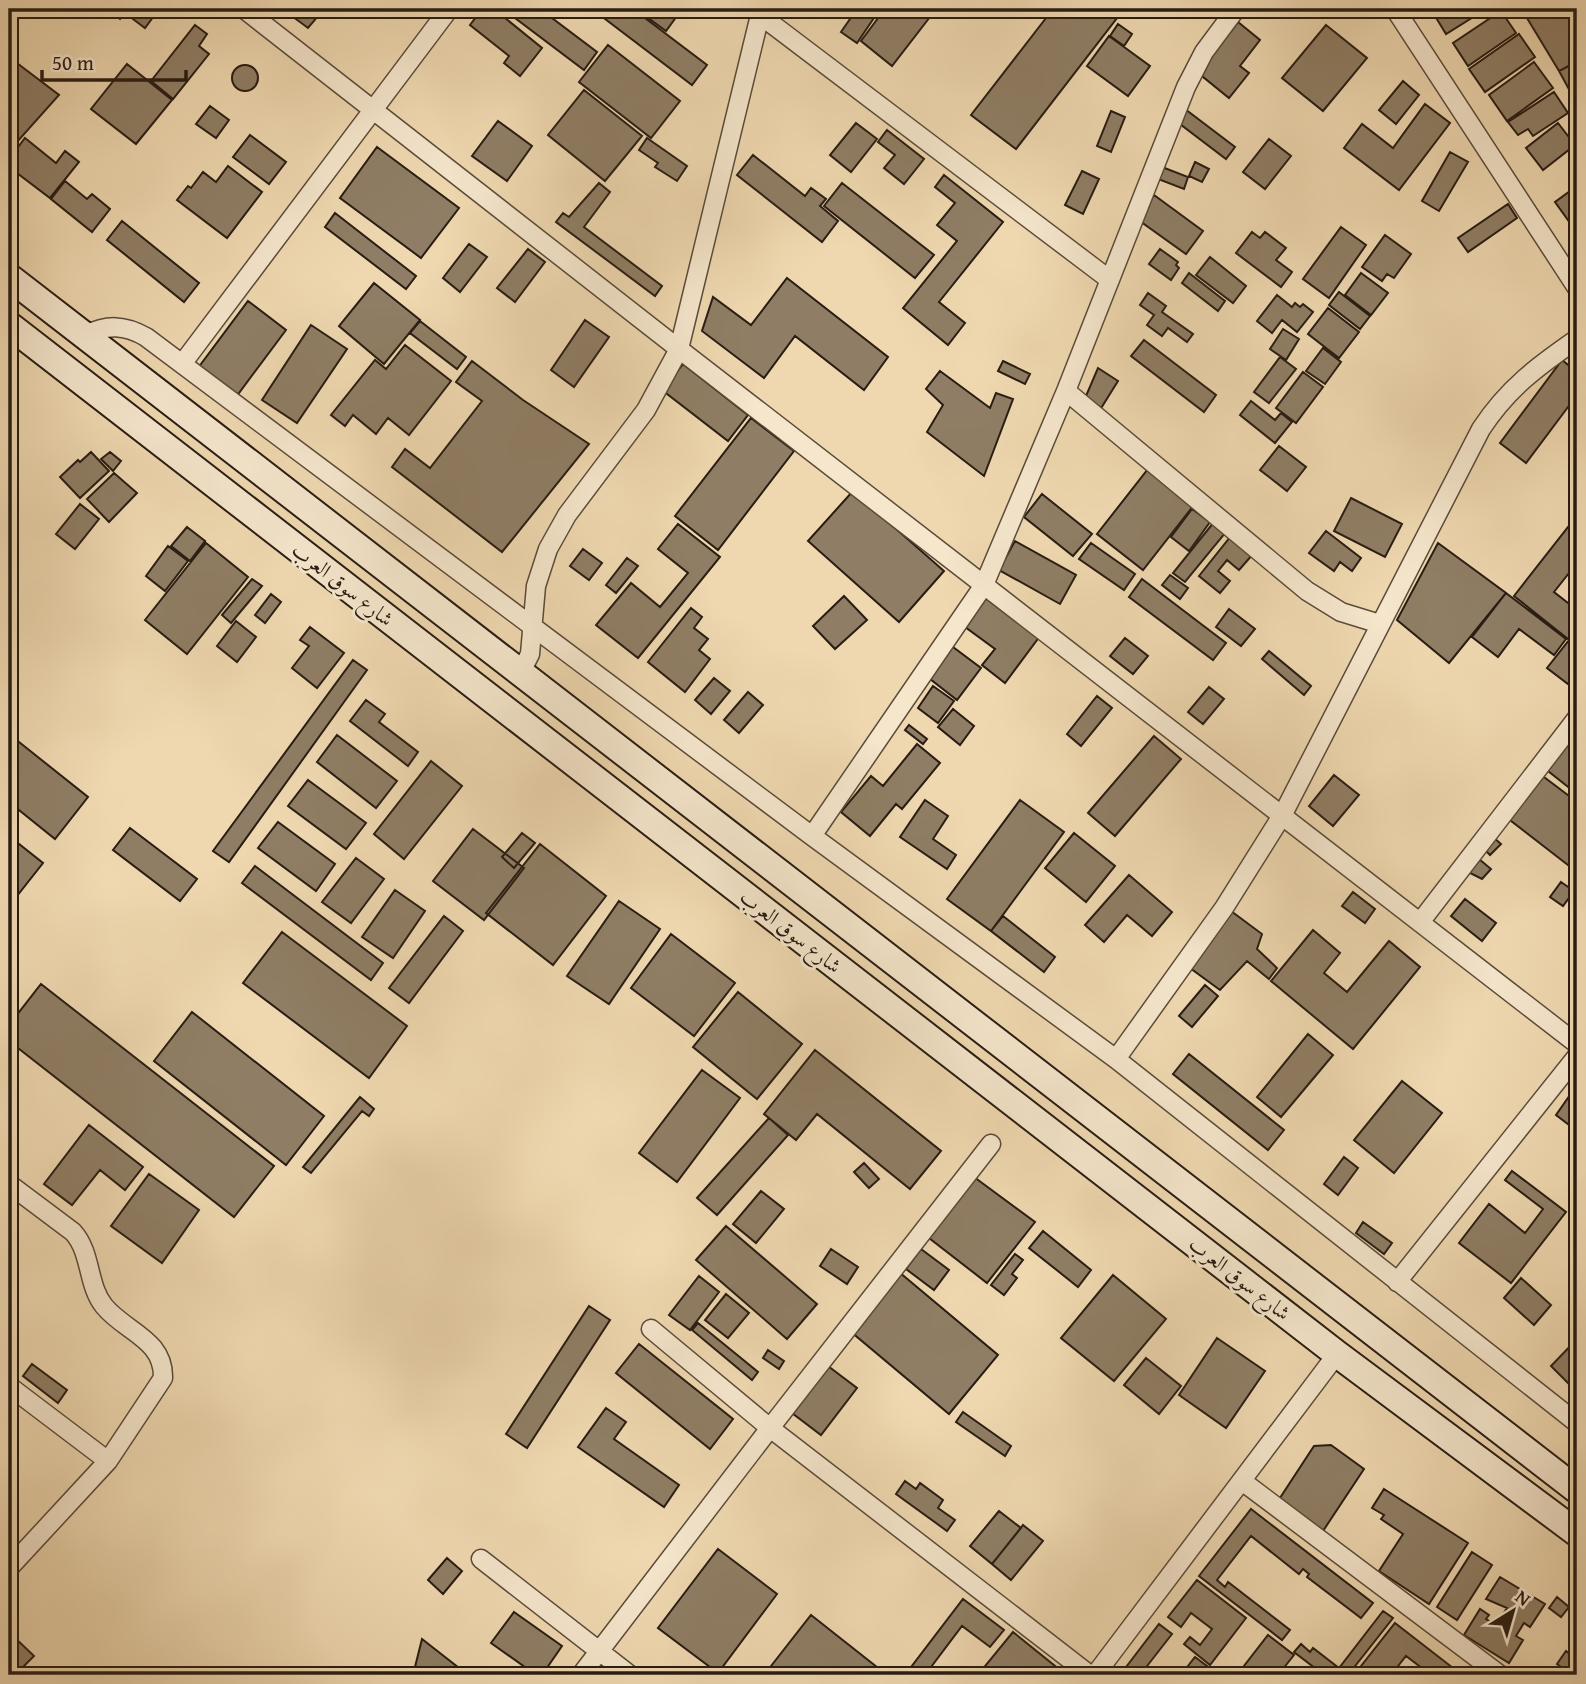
<svg xmlns="http://www.w3.org/2000/svg" width="1586" height="1684" viewBox="0 0 1586 1684" font-family="'Gentium Book Plus',Amiri,serif">
<style>
.building{fill:#8f7e65;stroke:#281c13;stroke-width:2}
.lines{fill:none;stroke-linecap:round;stroke-linejoin:round}
.street-casing{stroke:#5a4b3a;stroke-width:21}
.secondary-casing{stroke:#281c13;stroke-width:30}
.street{stroke:#f5e6cc;stroke-width:18}
.secondary{stroke:#f5e6cc;stroke-width:26}
.labels{text-anchor:middle;dominant-baseline:central;stroke-width:6;stroke-linejoin:round;paint-order:stroke}
.street-label{font-size:21px;fill:#281c13;stroke:#f5e6cc}
</style>
<rect width="100%" height="100%" fill="#efd8b0"/>
<filter id="stains"><feTurbulence type="fractalNoise" baseFrequency=".00286" numOctaves="4"/><feColorMatrix values="0 0 0 0 .2 0 0 0 0 .09 0 0 0 0 .02 0 0 0 .5 -.17"/></filter>
<radialGradient id="worn" r=".72"><stop offset=".6" stop-color="#630" stop-opacity="0"/><stop offset="1" stop-color="#630" stop-opacity=".3"/></radialGradient>
<path class="building" d="M106,9H159L145,28L125,13L120,19Z
M287,9H324L308,28L285,11Z
M482,9H494L542,48L520,76L504,63L509,56L470,25Z
M503,9H540L597,52L584,70Z
M592,9H633L707,65L692,85Z
M636,9H682L666,31Z
M857,9H880L857,43L841,32Z
M883,9H927L933,13L892,66L861,41L884,10Z
M1053,9H1124L1016,149L971,115Z
M1434,9H1486L1446,34L1432,11Z
M1541,9H1577V61L1559,71L1527,18Z
M1501,11L1516,33L1468,66L1453,43Z
M1238,22L1260,40L1240,66L1249,73L1229,98L1197,72Z
M1118,24L1132,34L1124,46L1110,36Z
M195,25L207,34L199,46L209,54L173,99L151,81Z
M1326,25L1367,58L1323,111L1282,78Z
M1519,34L1535,57L1485,92L1469,69Z
M1109,36L1150,66L1128,96L1087,66Z
M608,45L680,101L651,138L579,82Z
M9,57L59,95L9,151Z
M1534,62L1553,88L1507,121L1489,95Z
M1577,62V104L1559,71Z
M127,64L172,100L136,144L91,109Z
M232 78a13 13 0 1 1 26 0a13 13 0 1 1-26 0Z
M1403,81L1419,95L1396,124L1379,110Z
M584,90L642,136L605,181L548,135Z
M1554,92L1568,113L1533,136L1528,129L1518,135L1508,122Z
M1425,104L1450,123L1399,190L1344,148L1362,124L1393,148Z
M210,106L229,120L216,138L196,124Z
M1185,109L1235,147L1226,159L1176,121Z
M1111,111L1125,117L1111,152L1097,146Z
M498,121L532,146L507,181L472,156Z
M856,123L877,139L851,172L830,155Z
M1558,123L1575,145L1543,170L1526,148Z
M887,130L924,159L904,184L884,168L895,155L878,142Z
M250,135L286,162L269,184L233,157Z
M25,138L56,163L65,151L79,162L50,198L9,167V159Z
M647,138L687,166L677,181L655,167L658,163L639,150Z
M1269,139L1291,156L1265,189L1243,172Z
M377,147L459,208L421,258L340,198Z
M1450,152L1468,162L1439,211L1422,201Z
M753,155L805,196L811,188L826,199L820,206L838,221L822,242L737,175Z
M1195,162L1209,169L1202,182L1189,176Z
M228,166L262,192L227,238L177,200L188,186L191,188L203,172L216,182Z
M1162,167L1188,177L1184,189L1158,179Z
M1082,171L1099,179L1083,214L1065,205Z
M944,175L1003,222L939,302L965,323L948,345L903,308L957,241L937,225L955,203L935,187Z
M65,181L87,199L92,194L110,209L92,232L51,199Z
M599,183L610,192L584,227L662,286L655,296L556,222L563,213L569,217Z
M842,183L934,255L915,278L824,206Z
M1577,186V224L1573,227L1555,202Z
M1154,195L1203,231L1186,254L1137,219Z
M1508,204L1517,218L1468,252L1458,238Z
M335,213L416,276L406,289L325,227Z
M122,221L199,283L184,302L107,240Z
M1341,227L1366,245L1329,298L1303,279Z
M1252,232L1260,238L1265,232L1286,248L1276,260L1292,272L1281,287L1236,253Z
M1385,235L1411,254L1394,278L1387,274L1382,281L1362,267Z
M469,244L487,257L460,292L443,278Z
M528,249L545,262L515,302L497,288Z
M1160,249L1178,262L1176,265L1179,268L1171,280L1149,264Z
M1210,257L1246,286L1233,303L1196,275Z
M1189,273L1225,301L1218,311L1182,283Z
M1361,273L1388,293L1371,315L1345,295Z
M787,278L888,357L864,390L795,336L764,378L702,331L713,297L751,325Z
M374,283L420,320L384,364L339,326Z
M1339,292L1370,316L1360,329L1329,305Z
M1148,293L1166,306L1162,312L1193,334L1187,342L1168,328L1162,336L1147,325L1154,315L1140,305Z
M1277,295L1292,307L1295,303L1300,307L1303,304L1313,312L1297,332L1282,320L1272,333L1257,321Z
M248,301L286,330L236,397L198,368Z
M1328,308L1359,332L1339,358L1308,334Z
M585,320L609,337L574,387L551,370Z
M420,321L466,357L457,369L410,333Z
M311,325L347,349L297,423L262,400Z
M1283,329L1299,339L1286,360L1270,349Z
M1144,340L1216,395L1204,412L1131,356Z
M405,345L451,381L409,435L388,418L376,434L353,415L345,426L331,415L375,360L386,369Z
M1323,348L1341,362L1325,384L1306,371Z
M1280,357L1296,369L1269,403L1254,392Z
M1562,360L1577,372V395L1526,463L1500,443Z
M472,361L523,400L589,444L502,552L392,467L405,449L430,468L482,401L456,382Z
M1003,361L1030,374L1025,384L998,371Z
M683,364L748,415L728,441L662,390Z
M1098,368L1118,381L1098,413L1083,403Z
M940,371L990,408L996,393L1013,399L984,476L927,432L943,405L926,389Z
M1303,372L1323,387L1296,423L1276,408Z
M1251,401L1275,420L1281,413L1292,422L1275,443L1240,415Z
M751,418L794,451L718,550L675,516Z
M1279,446L1306,467L1287,491L1260,470Z
M91,452L109,471L80,498L60,477L78,460L80,462Z
M110,452L121,461L113,471L101,459Z
M1148,469L1194,505L1143,570L1097,534Z
M114,473L137,493L109,522L87,499Z
M853,491L944,571L899,622L808,541Z
M1042,494L1092,534L1073,556L1024,517Z
M1351,498L1402,524L1385,557L1334,531Z
M80,504L99,519L75,549L56,534Z
M1192,509L1210,522L1189,551L1171,537Z
M1214,522L1226,532L1185,582L1173,573Z
M1572,522L1577,526V563L1554,592L1577,610V627L1568,639L1514,596Z
M678,524L720,557L638,658L596,625L631,583L660,607L688,573L658,549Z
M187,527L205,541L190,561L171,546Z
M1326,531L1361,558L1352,571L1340,562L1334,571L1309,553Z
M1231,536L1253,554L1239,570L1227,560L1218,571L1230,581L1220,593L1199,576Z
M1015,541L1076,575L1060,604L999,570Z
M206,543L248,577L187,654L145,620Z
M1091,543L1135,574L1124,590L1079,559Z
M1438,543L1506,593L1449,663L1397,620Z
M168,546L188,561L165,591L146,576Z
M583,549L602,563L589,580L570,566Z
M627,558L638,566L616,593L606,585Z
M1170,575L1188,588L1180,599L1162,585Z
M252,579L262,586L231,623L222,615Z
M1142,579L1226,643L1213,660L1129,597Z
M1506,593L1566,639L1554,655L1519,629L1498,657L1472,637Z
M271,594L281,602L265,623L255,615Z
M984,594L1040,636L1005,683L982,665L995,649L961,624Z
M844,596L867,620L835,649L813,626Z
M691,608L702,617L694,628L708,639L699,650L710,659L685,692L648,662Z
M1229,609L1255,629L1241,646L1216,627Z
M236,621L256,637L237,662L217,646Z
M310,627L344,653L317,688L292,668L309,646L300,640Z
M1577,630V672L1568,684L1547,668Z
M1125,638L1148,656L1133,674L1110,656Z
M949,644L981,668L957,700L925,675Z
M1269,651L1311,686L1304,695L1262,659Z
M353,660L367,670L229,862L213,851Z
M714,678L730,691L711,714L695,700Z
M933,686L954,701L938,723L918,708Z
M1209,687L1224,699L1203,724L1188,712Z
M748,692L763,705L739,733L724,720Z
M1097,696L1112,708L1081,746L1067,734Z
M366,700L385,714L379,722L418,752L408,766L350,721Z
M953,709L974,726L960,745L938,727Z
M909,725L927,739L923,744L905,730Z
M9,734L88,797L55,839L9,802Z
M1570,734L1577,740V794L1543,767Z
M337,735L397,781L376,808L317,762Z
M1154,736L1181,759L1115,836L1088,813Z
M917,744L940,763L902,809L896,804L870,836L841,812L871,776L883,786Z
M431,761L462,786L404,859L374,834Z
M1540,774L1577,802V872L1506,817Z
M1334,775L1359,795L1333,826L1309,806Z
M308,780L366,823L346,849L288,806Z
M925,800L948,816L933,839L956,855L947,869L900,837Z
M1020,800L1064,832L991,931L947,899Z
M278,822L335,864L316,891L258,848Z
M130,828L197,879L180,901L113,850Z
M473,829L524,868L484,920L433,881Z
M522,833L535,843L514,868L502,857Z
M1074,833L1115,866L1086,902L1045,868Z
M9,836L43,863L9,906Z
M1493,837L1501,844L1490,855L1483,848Z
M540,844L606,896L553,965L486,913Z
M356,858L384,879L351,923L322,902Z
M1479,859L1491,869L1482,879L1468,872Z
M255,866L383,963L371,980L242,883Z
M1129,875L1172,912L1152,936L1127,915L1104,942L1085,925Z
M1561,882L1574,891L1563,906L1550,897Z
M395,890L425,911L393,958L362,937Z
M1353,892L1375,909L1365,923L1342,906Z
M1465,899L1496,923L1482,941L1451,916Z
M619,901L660,929L609,1004L567,976Z
M1231,911L1262,934L1257,949L1277,968L1269,979L1247,961L1220,990L1190,968Z
M444,916L463,931L409,1003L389,988Z
M1003,916L1055,957L1044,972L991,931Z
M1313,930L1340,953L1324,973L1347,992L1389,941L1420,967L1353,1049L1271,981Z
M282,932L407,1026L369,1078L243,983Z
M671,934L735,983L694,1036L631,988Z
M41,984L274,1166L234,1217L9,1041V1025Z
M1205,985L1218,996L1192,1027L1179,1016Z
M738,992L802,1044L757,1099L693,1047Z
M192,1012L324,1116L286,1165L154,1061Z
M1308,1034L1333,1055L1281,1117L1257,1097Z
M815,1050L941,1151L910,1189L817,1114L796,1140L764,1114Z
M1189,1054L1284,1130L1268,1150L1173,1074Z
M9,1059L18,1066L9,1079Z
M702,1070L740,1098L677,1182L639,1153Z
M1402,1081L1442,1113L1394,1173L1354,1140Z
M1577,1085V1131L1556,1115Z
M360,1097L374,1109L369,1116L362,1111L311,1173L303,1167Z
M769,1118L788,1135L717,1215L697,1198Z
M89,1125L143,1167L125,1190L100,1170L72,1205L44,1184Z
M1344,1157L1358,1168L1338,1195L1324,1184Z
M864,1163L879,1179L869,1188L854,1172Z
M1512,1171L1566,1212L1511,1283L1459,1243L1489,1204L1525,1233L1543,1209L1505,1180Z
M149,1174L199,1210L162,1263L111,1226Z
M974,1177L1035,1222L987,1283L929,1238Z
M761,1191L784,1209L756,1243L733,1224Z
M1363,1222L1392,1243L1384,1254L1356,1233Z
M726,1226L817,1304L787,1339L696,1260Z
M1043,1231L1091,1270L1078,1287L1029,1248Z
M831,1249L858,1267L847,1284L820,1266Z
M921,1249L949,1270L934,1290L906,1269Z
M1015,1254L1023,1260L1012,1274L1017,1278L1004,1295L991,1285Z
M899,1272L998,1355L949,1414L850,1331Z
M1113,1275L1166,1319L1114,1381L1061,1338Z
M699,1276L719,1292L690,1330L669,1315Z
M1521,1278L1551,1305L1534,1325L1504,1298Z
M726,1294L749,1313L728,1338L705,1320Z
M589,1306L610,1320L527,1448L506,1434Z
M698,1323L758,1372L752,1380L692,1330Z
M1217,1338L1265,1371L1226,1428L1179,1395Z
M1577,1339V1384L1573,1388L1551,1366Z
M639,1344L733,1419L710,1449L616,1373Z
M768,1350L784,1361L779,1369L763,1358Z
M1146,1358L1181,1386L1159,1414L1124,1385Z
M824,1363L857,1388L821,1435L788,1410Z
M32,1364L67,1390L58,1403L23,1376Z
M606,1408L626,1422L614,1439L679,1485L664,1507L578,1447Z
M963,1412L1011,1446L1005,1456L956,1422Z
M1331,1445L1364,1469L1323,1531L1278,1501L1314,1446Z
M905,1481L916,1489L920,1483L943,1500L938,1508L955,1520L947,1531L896,1494Z
M1384,1489L1468,1543L1429,1604L1379,1571L1403,1534L1381,1519L1384,1515L1372,1508Z
M1251,1509L1373,1603L1361,1618L1307,1577L1309,1574L1303,1569L1299,1574L1251,1536L1217,1580L1225,1587L1228,1582L1290,1630L1282,1640L1199,1576Z
M999,1511L1021,1528L992,1564L970,1546Z
M1023,1525L1043,1541L1011,1580L992,1564Z
M718,1549L777,1594L718,1673L658,1628Z
M1472,1552L1492,1565L1457,1620L1437,1607Z
M447,1558L462,1571L443,1594L428,1580Z
M1500,1577L1545,1604L1530,1627L1524,1623L1516,1636L1523,1640L1509,1663L1464,1635L1480,1609L1489,1615L1486,1619L1496,1625L1507,1608L1486,1599Z
M1197,1580L1246,1618L1210,1665L1184,1644L1190,1637L1200,1645L1212,1629L1191,1613L1181,1627L1168,1617Z
M1557,1597L1569,1607L1561,1617L1549,1608Z
M963,1599L1004,1630L990,1647L962,1626L925,1675H905Z
M1383,1611L1393,1618L1348,1675H1324L1294,1652L1301,1644L1310,1652L1313,1648L1339,1668Z
M514,1612L562,1646L542,1675H536L491,1643Z
M811,1615L887,1675H764Z
M1395,1623L1462,1675H1431L1406,1656L1391,1675H1354Z
M1159,1624L1172,1634L1140,1675H1120Z
M1013,1632L1060,1670L1056,1675H986L981,1671Z
M12,1635L34,1656L15,1675H9V1639Z
M1268,1635L1294,1655L1278,1675H1237Z
M422,1639L468,1675H413Z
M1566,1651L1577,1659L1576,1675H1572L1557,1664Z
M1195,1657L1207,1666L1200,1675H1181Z"/>
<g class="lines">
<defs>
<path id="street" d="M244,9L679,349L1577,1044
M752,9L1110,280
M1395,9L1577,288
M86,335C107,324 125,325 146,337L812,836L1116,1059L1577,1423
M182,364L449,9
M1066,391L1307,591L1341,612L1380,624
M521,672L530,654L536,586L548,549L567,515L646,410L679,349L760,15
M812,836L984,585L1066,391L1186,87L1204,52L1236,9
M1421,921L1577,718
M1116,1059L1224,908L1283,814L1481,429C1508,388 1538,366 1577,339
M9,1184L73,1232C92,1253 87,1285 104,1306C125,1332 164,1339 163,1378L108,1461L9,1568
M1397,1282L1577,1056
M651,1329L770,1428L1090,1675
M9,1386L108,1461
M1242,1481L1500,1675
M481,1559L630,1675
M581,1675L770,1428L991,1144
M1095,1675L1337,1354"/>
<path id="secondary" d="M9,277L1577,1490
M9,325L1337,1354L1577,1533"/>
</defs>
<use href="#street" class="street-casing"/>
<use href="#secondary" class="secondary-casing"/>
<use href="#street" class="street"/>
<use href="#secondary" class="secondary"/>
</g>
<g class="labels">
<g class="street-label">
<text transform="translate(343 584) rotate(38)">شارع سوق العرب</text>
<text transform="translate(791 931) rotate(38)">شارع سوق العرب</text>
<text transform="translate(1240 1278) rotate(38)">شارع سوق العرب</text>
</g>
</g>
<rect width="1586" height="1684" fill="none" stroke="#efd8b0" stroke-width="35"/>
<rect x="10" y="10" width="1565" height="1663" fill="none" stroke="#281c13" stroke-width="3.5"/>
<rect x="18" y="18" width="1551" height="1649" fill="none" stroke="#281c13" stroke-width="2"/>
<g transform="translate(1513 1611) rotate(37)" stroke="#f5e6cc" stroke-width="5" paint-order="stroke">
<path d="M0-5L12 26L0 18L-12 26Z" fill="#281c13"/>
<text y="-10" font-size="19" font-weight="bold" text-anchor="middle" fill="#281c13">N</text>
</g>
<path d="M42 70v10h144v-10" fill="none" stroke="#281c13" stroke-width="3.5"/>
<text x="52" y="70" font-size="21" fill="#281c13" stroke="#f5e6cc" stroke-width="5" paint-order="stroke">50 m</text>
<rect width="100%" height="100%" filter="url(#stains)"/>
<rect width="100%" height="100%" fill="url(#worn)"/>
</svg>
